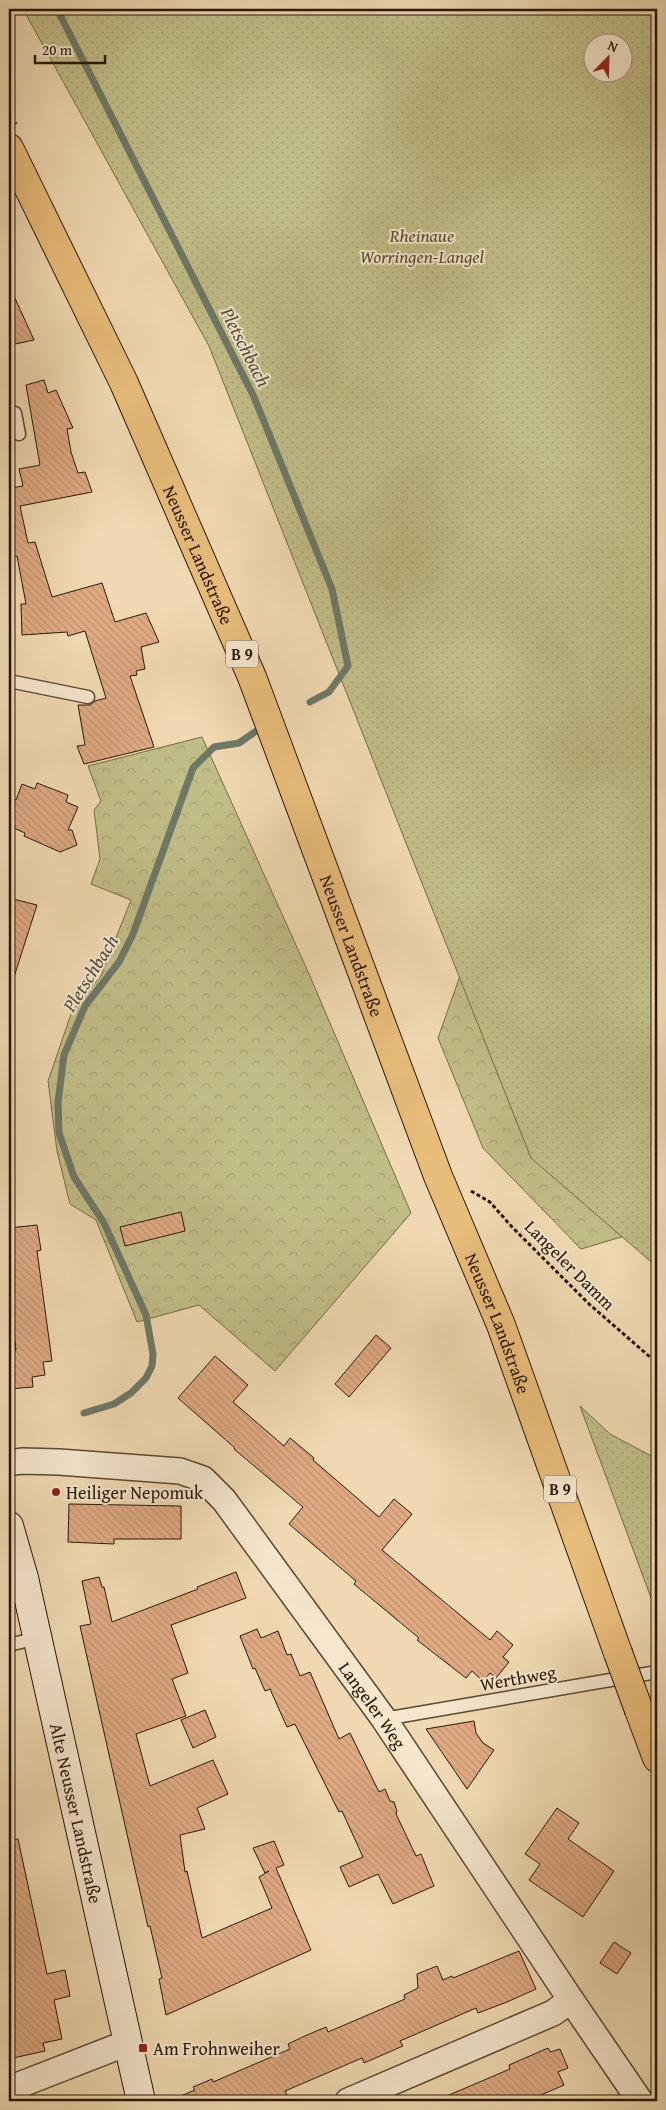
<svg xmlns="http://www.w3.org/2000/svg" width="666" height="2110" viewBox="0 0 666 2110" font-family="'Gentium Book Plus',serif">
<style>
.forest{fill:url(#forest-crowns);stroke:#746a46}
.park{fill:url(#park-dots);stroke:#746a46;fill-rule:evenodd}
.water{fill:url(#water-ripples);stroke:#6d7867}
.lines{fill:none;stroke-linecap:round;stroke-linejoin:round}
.stream{stroke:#6d7867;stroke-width:7}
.building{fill:url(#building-back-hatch);stroke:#281606}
.service-casing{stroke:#5a4731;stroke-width:15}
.minor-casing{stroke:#5a4731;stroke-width:28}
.secondary-casing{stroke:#281606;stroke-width:30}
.primary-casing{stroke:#281606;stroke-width:30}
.path{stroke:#281606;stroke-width:3;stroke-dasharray:4 2.5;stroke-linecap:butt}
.service{stroke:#f5e6cd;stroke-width:12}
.minor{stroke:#f5e6cd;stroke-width:25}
.secondary{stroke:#f5e6cd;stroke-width:28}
.primary{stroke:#e8bc79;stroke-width:28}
.primary-bridge-casing{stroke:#281606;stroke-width:30;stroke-linecap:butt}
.primary-bridge{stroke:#e8bc79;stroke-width:28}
.poi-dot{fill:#8f2418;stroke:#f5e6cd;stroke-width:2}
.labels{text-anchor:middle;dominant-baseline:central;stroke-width:4;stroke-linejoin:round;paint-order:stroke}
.shield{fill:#f5e6cd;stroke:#665442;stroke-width:1}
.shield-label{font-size:16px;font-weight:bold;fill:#281606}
.park-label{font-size:18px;font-style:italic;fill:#56482d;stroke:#f5e6cd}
.street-label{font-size:18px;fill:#281606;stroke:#f5e6cd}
.poi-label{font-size:18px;fill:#281606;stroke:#f5e6cd;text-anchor:start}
.water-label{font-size:19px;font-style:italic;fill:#504f3f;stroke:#f5e6cd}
</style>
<defs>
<pattern id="forest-crowns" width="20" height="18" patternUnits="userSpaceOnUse" patternTransform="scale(1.25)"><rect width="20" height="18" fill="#c1bd87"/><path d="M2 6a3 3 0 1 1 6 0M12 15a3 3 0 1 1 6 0" fill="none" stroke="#a6a273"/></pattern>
<pattern id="park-dots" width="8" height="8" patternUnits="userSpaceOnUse" patternTransform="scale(1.25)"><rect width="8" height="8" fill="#c1bd87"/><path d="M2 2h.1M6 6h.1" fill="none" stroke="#a6a273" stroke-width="1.8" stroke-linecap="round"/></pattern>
<pattern id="water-ripples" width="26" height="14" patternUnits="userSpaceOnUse" patternTransform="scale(1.25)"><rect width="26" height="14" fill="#9bbaa8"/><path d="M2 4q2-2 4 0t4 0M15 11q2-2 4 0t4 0" fill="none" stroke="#869f8f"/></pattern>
<pattern id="building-back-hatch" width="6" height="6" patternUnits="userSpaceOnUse" patternTransform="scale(1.25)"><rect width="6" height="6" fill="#e0aa83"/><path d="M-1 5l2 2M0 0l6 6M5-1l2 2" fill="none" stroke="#c09270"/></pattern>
</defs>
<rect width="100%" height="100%" fill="#f0d9b2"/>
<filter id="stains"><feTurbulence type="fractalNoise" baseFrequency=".004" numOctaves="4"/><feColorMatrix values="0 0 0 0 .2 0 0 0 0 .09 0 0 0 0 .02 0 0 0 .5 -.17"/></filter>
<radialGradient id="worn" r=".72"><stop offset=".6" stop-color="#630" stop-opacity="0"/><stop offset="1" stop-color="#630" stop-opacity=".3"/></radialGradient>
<path class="forest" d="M202,737L309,974L411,1213L275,1371L199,1305L137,1322L96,1220L70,1204L57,1151L48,1081L71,1014L86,990L100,978L131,900L91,884L100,859L94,810L101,801L88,766Z
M461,973L657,1169L638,1232L581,1249L483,1148L438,1038Z"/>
<path class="park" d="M23,9H657V1267L531,1158L209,346ZM594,42H624V72H594Z
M580,1406L610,1434L657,1459V1614Z"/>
<path class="water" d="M657,1169V1208L651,1201Z"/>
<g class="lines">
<path class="stream" d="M57,9L254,397L332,589L348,666L329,692L310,702
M84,1413L114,1404L131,1393L146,1378L152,1366L153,1354L146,1315L104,1223L74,1177L59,1133L58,1102L64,1055L85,1006L119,962L133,934L193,768L214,747L239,743L265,725"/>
</g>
<path class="building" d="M9,285L34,340L15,344L9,328Z
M44,380L48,393L56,390L73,428L67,429L71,452L78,473L85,472L92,492L20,506L28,543L35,542L52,597L102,583L115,622L146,613L159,642L141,647L145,669L136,671L137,675L130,676L154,747L84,764L77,746L85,745L78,705H90L95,701L106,698L85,631L68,636L67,632L22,635L21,604H26L17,556L9,557V493L12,492L11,488L23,486L19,469L40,465L26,385Z
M37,783L68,795L66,802L78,807L68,830H72L77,845L60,852L24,836L25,833L9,826V797L16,800L22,784L35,789Z
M9,898L37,905L13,980L9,979Z
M181,1212L185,1231L125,1246L120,1227Z
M37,1225L41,1250L37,1251L52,1361L43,1362L45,1375L32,1377L33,1387L9,1389V1351L16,1350L9,1294V1228Z
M376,1335L391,1348L349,1397L335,1384Z
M215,1356L248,1385L233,1402L284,1446L290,1438L314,1458L313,1460L379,1517L394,1499L412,1514L382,1550L490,1640L497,1631L513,1645L503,1657L509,1662L496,1678L490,1673L483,1681L472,1671L466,1678L417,1640L419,1638L354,1584L356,1581L289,1524L303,1507L234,1449L235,1448L178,1398Z
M69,1504L181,1506V1539H114V1544L68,1542Z
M236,1572L246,1598L171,1625L188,1673L172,1679L186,1716L136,1734L150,1786L213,1760L228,1794L197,1808L205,1829L180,1835L185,1872L187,1871L202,1938L272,1908L259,1877L269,1871L265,1873L253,1848L274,1841L284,1865L276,1868L311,1950L166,2015L159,1979L162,1978L150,1926L148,1927L80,1626L91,1624L82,1581L99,1577L102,1587H104L112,1622L198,1589L197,1587Z
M257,1629L261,1638L278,1631L287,1655L291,1654L300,1676L310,1672L339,1739L350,1733L379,1792L385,1789L390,1801L394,1802L397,1811L396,1814L416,1856L421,1854L434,1886L393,1904L378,1874L349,1887L340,1867L363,1857L342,1811L339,1812L295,1724L287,1727L270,1689L265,1691L255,1668L253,1669L240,1636Z
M205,1710L216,1737L193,1748L181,1720Z
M474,1721L476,1733L483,1743L494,1750L467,1789L426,1729Z
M557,1808L579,1823L568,1839L614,1871L583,1917L529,1880L540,1864L525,1854Z
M18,1839L47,1974L65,1970L70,1996L54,2000L62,2039L43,2043L45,2051L13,2058L9,2040V1840Z
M614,1942L631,1953L617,1974L600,1963Z
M519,1951L536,1989L507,2002L478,2013L476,2008L400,2041L403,2046L364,2063L362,2058L285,2091L287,2095L272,2101H169L195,2090L193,2087L212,2079L213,2082L290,2049L288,2044L307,2035L326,2027L328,2032L405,1999L404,1995L418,1988L417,1974L437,1966L443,1980L452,1976L453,1978Z
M548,2048L550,2052L560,2049L568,2068L558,2072L564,2085L527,2101H435L510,2069L509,2065Z"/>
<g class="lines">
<defs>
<path id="service" d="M9,415L15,413L19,434
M9,681L88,697
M9,1645L37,1638
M384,1719L657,1672"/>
<g id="minor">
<path id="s1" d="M9,1463L22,1461L59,1462L180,1471L203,1479L224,1500L384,1719L571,2000L640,2101"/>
<path d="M9,2089L127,2043"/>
<path d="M348,2101L553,2013L571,2000"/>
</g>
<g id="secondary">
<path id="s2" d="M9,1526L24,1578L141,2101"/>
</g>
<g id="primary">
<path id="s3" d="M9,148L124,383L252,677L438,1176L501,1325L618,1653"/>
<path d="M639,1710L657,1758"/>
</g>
</defs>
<use href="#service" class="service-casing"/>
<use href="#minor" class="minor-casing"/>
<use href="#secondary" class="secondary-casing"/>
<use href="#primary" class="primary-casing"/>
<path class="path" d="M9,111L16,124
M471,1191L490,1202L512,1227L589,1304L657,1363"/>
<use href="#service" class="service"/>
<use href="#minor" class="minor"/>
<use href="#secondary" class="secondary"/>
<use href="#primary" class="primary"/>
<defs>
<path id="primary-bridge" d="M618,1653L639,1710"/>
</defs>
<use href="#primary-bridge" class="primary-bridge-casing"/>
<use href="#primary-bridge" class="primary-bridge"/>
</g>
<g class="poi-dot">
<circle cx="56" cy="1492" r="5"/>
<rect x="138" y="2043" width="10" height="10" rx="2.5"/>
</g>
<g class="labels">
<g class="shield">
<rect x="226" y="640.5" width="32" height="27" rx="4"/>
<rect x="544" y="1475.5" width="32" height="27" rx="4"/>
</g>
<g class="shield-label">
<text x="242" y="654">B 9</text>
<text x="560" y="1489">B 9</text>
</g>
<g class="park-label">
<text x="422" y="235">Rheinaue<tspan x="422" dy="21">Worringen-Langel</tspan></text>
</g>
<g class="street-label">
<text stroke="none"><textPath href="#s3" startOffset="449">Neusser Landstraße</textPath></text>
<text stroke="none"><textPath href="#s3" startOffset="869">Neusser Landstraße</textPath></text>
<text transform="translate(570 1265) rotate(45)">Langeler Damm</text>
<text stroke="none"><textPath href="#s3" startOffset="1274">Neusser Landstraße</textPath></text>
<text transform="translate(518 1678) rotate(-10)">Werthweg</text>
<text stroke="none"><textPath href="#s1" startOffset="479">Langeler Weg</textPath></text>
<text stroke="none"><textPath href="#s2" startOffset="295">Alte Neusser Landstraße</textPath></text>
</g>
<g class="poi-label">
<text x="66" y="1492">Heiliger Nepomuk</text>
<text x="153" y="2048">Am Frohnweiher</text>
</g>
<g class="water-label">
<text transform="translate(246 347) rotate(63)">Pletschbach</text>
<text transform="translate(90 973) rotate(-58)">Pletschbach</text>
</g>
</g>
<rect width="666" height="2110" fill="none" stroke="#f0d9b2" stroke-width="30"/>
<rect x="10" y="10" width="646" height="2090" fill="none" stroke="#281606" stroke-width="2.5"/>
<rect x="15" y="15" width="636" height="2080" fill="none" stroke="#281606"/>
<g transform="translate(608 58) rotate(23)"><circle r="24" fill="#f5e6cd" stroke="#a3937d"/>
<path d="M0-4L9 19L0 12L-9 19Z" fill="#8f2418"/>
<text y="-8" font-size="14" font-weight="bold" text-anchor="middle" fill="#281606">N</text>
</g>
<path d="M35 55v8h70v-8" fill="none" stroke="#281606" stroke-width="2.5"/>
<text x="42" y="55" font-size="15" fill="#281606" stroke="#f5e6cd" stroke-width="4" paint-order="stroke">20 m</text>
<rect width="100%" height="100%" filter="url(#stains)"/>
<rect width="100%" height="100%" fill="url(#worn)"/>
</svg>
